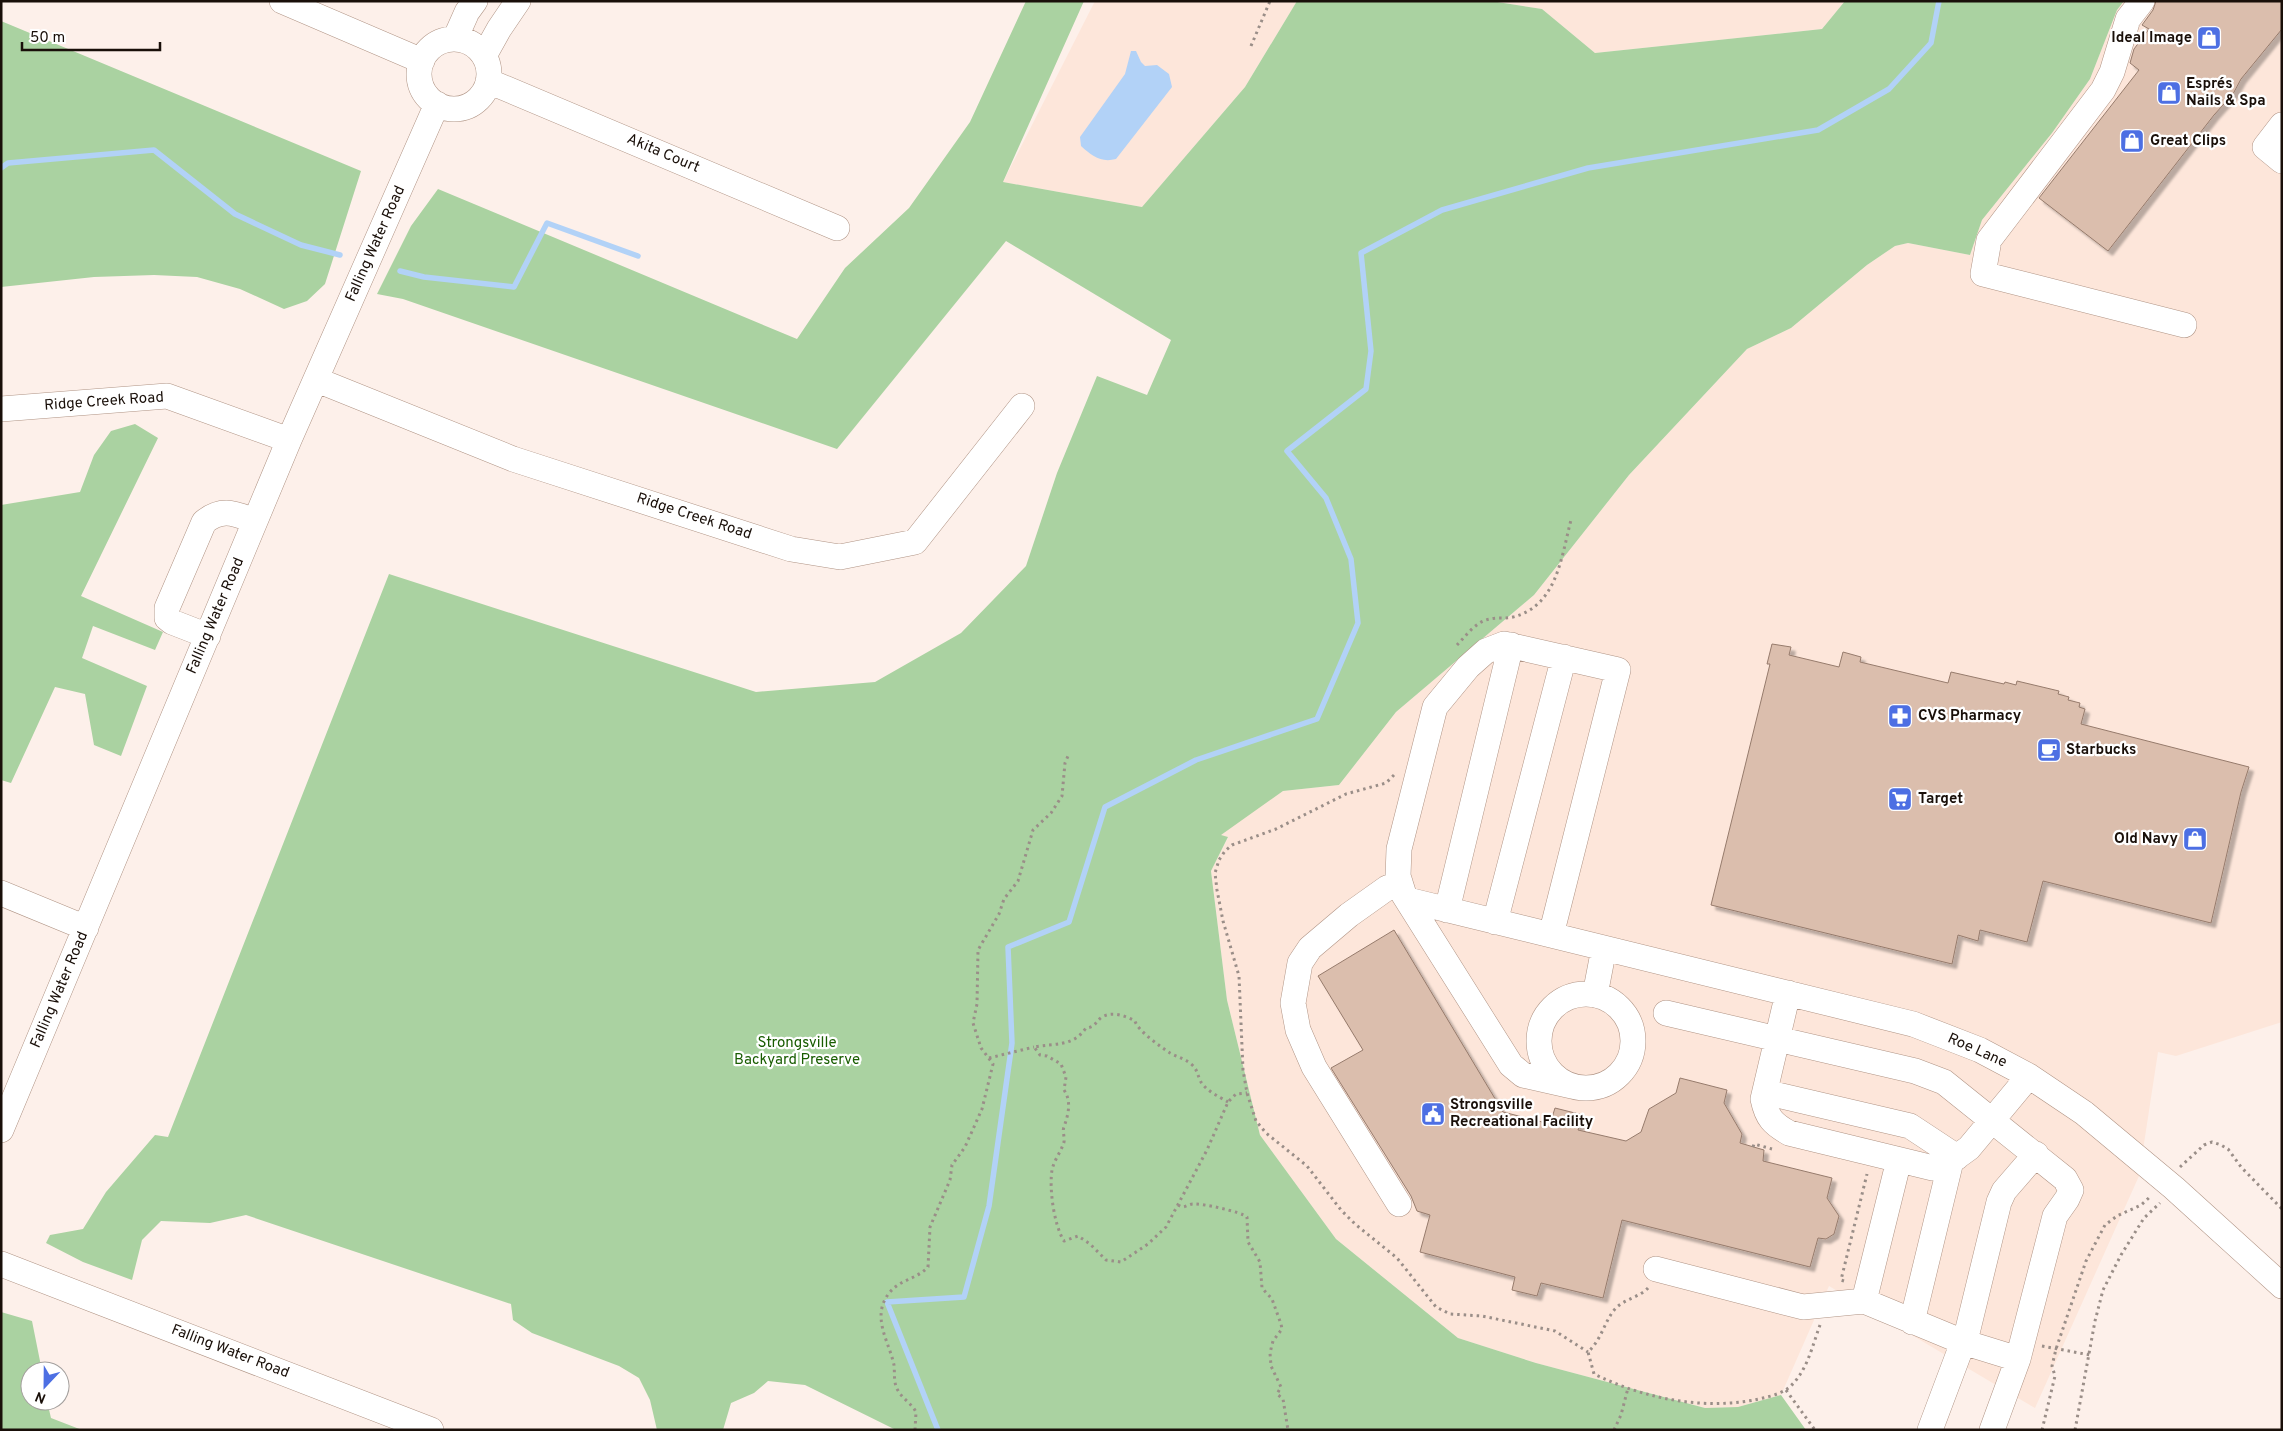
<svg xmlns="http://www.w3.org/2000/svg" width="2283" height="1431" viewBox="0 0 2283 1431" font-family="Overpass,sans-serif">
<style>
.built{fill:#fde6da}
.green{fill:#aad2a1}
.water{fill:#b2d2f7}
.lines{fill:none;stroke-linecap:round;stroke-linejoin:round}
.stream{stroke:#b2d2f7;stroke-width:5.5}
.building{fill:#dbbead;stroke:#967b6c;filter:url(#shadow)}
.minor-casing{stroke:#b09485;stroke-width:26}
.path{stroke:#9a8e88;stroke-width:3;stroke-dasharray:2.5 4;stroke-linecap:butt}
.minor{stroke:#fff;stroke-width:25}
.labels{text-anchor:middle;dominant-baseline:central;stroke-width:4.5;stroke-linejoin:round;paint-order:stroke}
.poi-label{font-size:15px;font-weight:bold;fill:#190f09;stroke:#fff;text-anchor:start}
.street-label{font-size:15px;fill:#190f09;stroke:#fff}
.park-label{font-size:15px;fill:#185c00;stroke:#fff}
</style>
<defs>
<filter id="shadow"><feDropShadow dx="4.5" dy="4.5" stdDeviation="1" flood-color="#0004"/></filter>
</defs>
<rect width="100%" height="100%" fill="#fdf0ea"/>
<path class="built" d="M1095,1H1297L1245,87L1142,207L1003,182Z
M1491,1H1845L1822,29L1595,53L1542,9Z
M2124,1H2282V1022L2176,1056L2158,1052L2139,1176L2035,1408L1829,1286L1781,1395L1738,1407L1705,1408L1536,1363L1458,1338L1336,1239L1260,1135L1227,1000L1211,871L1228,838L1214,833L1283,791L1339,785L1396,712L1534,595L1629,475L1747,349L1791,328L1867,265L1895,246L1908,243L1970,255L1982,220L2052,133L2090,79L2117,10Z"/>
<path class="green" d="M1026,1H1084L1003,182L1142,207L1245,87L1297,1H1491L1542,9L1595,53L1822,29L1845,1H2124L2117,10L2090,79L2052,133L1982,220L1970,255L1908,243L1895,246L1867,265L1791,328L1747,349L1629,475L1534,595L1396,712L1339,785L1283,791L1221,835L1228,837L1211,871L1227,1000L1260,1135L1336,1239L1458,1338L1536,1363L1705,1408L1738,1407L1781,1395L1806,1430H896L805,1385L768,1381L754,1393L731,1403L723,1430H657L650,1400L639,1378L619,1366L532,1333L513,1320L511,1304L246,1215L210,1223L161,1221L142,1240L132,1280L83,1262L46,1243L50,1235L83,1229L106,1192L155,1135L168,1137L389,574L756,692L875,682L961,633L1026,566L1057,473L1097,376L1147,395L1171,340L1006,241L837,449L403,299L377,294L411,226L438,189L797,339L845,268L909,208L970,122Z
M1,21L361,171L325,284L307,301L284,309L240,289L197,277L154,275L94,277L1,287Z
M135,424L158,438L81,596L163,632L155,650L93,626L82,658L147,686L121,756L94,745L85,694L55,687L11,783L1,780V505L80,492L94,455L111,431Z
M1,1312L32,1321L42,1371H30V1401H47L51,1418L82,1430H1Z"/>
<path class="water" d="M1131,51H1136L1141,62L1145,66L1157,65L1169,74L1172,87L1116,159C1101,163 1092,156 1081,146L1080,137L1125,74Z"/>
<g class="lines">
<path class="stream" d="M1,168L8,163L154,150L235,214L301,245L340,255
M400,271L424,277L514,287L547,223L638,256
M938,1430L887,1302L964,1297L989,1206L1012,1043L1008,947L1069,922L1105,807L1196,760L1317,719L1358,623L1351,559L1326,498L1287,451L1366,389L1371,351L1361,253L1442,210L1588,168L1818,130L1889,89L1931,43L1939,1"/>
</g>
<path class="building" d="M2156,1H2282V29L2241,79L2233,94L2214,115L2108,251L2039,198L2139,70L2130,63L2134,49L2149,29L2142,25L2153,10Z
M1772,644L1791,647L1789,655L1839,667L1843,652L1861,657L1860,662L1948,683L1951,672L2004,684L2005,682L2016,685L2017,681L2059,691L2058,694L2069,697L2068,700L2080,703L2079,707L2085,709L2081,724L2249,767L2241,792L2211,923L2043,881L2027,942L1980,930L1978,941L1958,935L1952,964L1711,905L1770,664H1767Z
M1394,930L1503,1112L1550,1124L1555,1108L1583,1115L1578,1130L1626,1141L1641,1132L1649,1109L1676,1093L1680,1078L1727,1090L1724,1103L1742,1134L1740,1143L1764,1150L1763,1161L1832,1178L1827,1198L1839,1216L1834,1234L1826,1239L1818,1238L1810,1267L1622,1220L1603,1298L1541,1283L1537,1296L1512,1290L1515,1277L1420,1252L1430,1215L1417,1211L1411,1196L1331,1068L1363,1050L1318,976Z"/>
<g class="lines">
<defs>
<path id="minor" d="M282,1L422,61
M2142,1L2128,19L2112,72L2103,90L1989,240L1983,274L2184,325
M455,39L467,12L475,1
M419 74a35 35 0 1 1 70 0a35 35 0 1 1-70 0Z
M484,56L499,29L518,1
M488,81L837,228
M2282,125L2265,147L2282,161
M317,380L513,459L791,549L840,557L915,542L1022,406
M1,409L167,396L289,440
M208,636L172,622L167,618V608L204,522C223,507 235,514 255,521
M1,893L86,928
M1408,900L1913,1024L1980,1050L2029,1076L2084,1113L2174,1188L2282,1286
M1447,910L1511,645
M1495,922L1564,657
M1551,935L1618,670L1504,644L1486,651L1468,667L1435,707L1399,849L1398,876L1404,895L1511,1065L1523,1075L1572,1086
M1788,993L1763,1099C1767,1118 1773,1124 1789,1133L1933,1168L1951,1161L1969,1148L2029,1076
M1539 1041a47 47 0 1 1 94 0a47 47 0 1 1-94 0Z
M1595,995L1604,948
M1666,1013L1915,1071L1944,1082L2065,1179L2071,1190L2067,1199L2055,1216L2018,1359L1992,1430
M1765,1092L1910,1126L1957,1157
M1,1130L289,440L437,104
M1399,1204L1314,1067L1298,1030L1293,1003L1300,963L1310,948L1349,915L1387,888L1400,882
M1,1264L431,1430
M1656,1269L1803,1307L1864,1301L1963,1342L2018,1359
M1864,1301L1899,1160
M1912,1322L1951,1161
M1930,1430L1968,1329L1999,1202L2004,1191L2036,1154"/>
</defs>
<use href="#minor" class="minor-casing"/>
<path class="path" d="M1251,46L1270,1
M1457,645C1466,636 1476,621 1490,619C1497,617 1505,619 1513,617C1557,606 1561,558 1571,520
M1394,775L1386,783L1346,794L1276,829L1232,845L1225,851L1219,860L1215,873L1217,890L1223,921L1239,976L1243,1070L1247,1093L1256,1121L1266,1133L1307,1166L1341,1210L1355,1224L1397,1258L1436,1307L1450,1314L1482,1316L1555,1331L1588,1352
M989,1058L1034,1047
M1228,1102C1220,1097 1204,1090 1200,1080C1197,1073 1197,1069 1191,1064C1184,1058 1177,1057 1170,1053C1161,1047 1138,1031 1135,1021C1126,1016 1112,1011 1102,1017C1095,1022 1096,1027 1086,1028C1073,1047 1055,1043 1034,1047L1040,1055L1047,1056L1061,1064L1066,1077L1064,1090C1072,1102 1068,1115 1064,1127C1062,1131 1065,1137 1064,1142C1061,1152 1054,1160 1052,1170C1049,1189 1054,1225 1064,1241L1078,1236L1090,1244L1106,1260L1121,1262L1148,1244L1166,1227L1207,1150L1228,1102L1236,1094L1247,1093
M1753,1147L1754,1144L1772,1149
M2180,1167L2204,1145L2212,1142L2221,1145L2228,1149L2241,1167L2282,1209
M1178,1205L1182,1207C1186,1207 1189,1204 1193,1204C1201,1203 1242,1212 1247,1217L1248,1242L1260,1262L1262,1288L1272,1299L1281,1324L1282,1329L1273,1341L1270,1353L1271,1366L1281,1387L1277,1394L1283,1399L1288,1430
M1844,1281L1841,1280L1867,1174
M1648,1288C1640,1297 1624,1299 1615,1309C1604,1322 1602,1339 1588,1352L1594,1374C1643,1398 1700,1410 1754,1400C1764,1398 1778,1395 1787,1389C1806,1375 1812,1347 1820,1325
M2042,1346L2090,1355
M1786,1390L1815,1430
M915,1430L916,1412C912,1404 903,1399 899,1392C893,1384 895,1374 894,1365C889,1341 870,1316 890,1292C901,1279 917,1279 928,1267L930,1227L950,1180L952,1165L965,1147L982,1109L993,1064L981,1048L973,1023L977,1004L978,950L999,914L1004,899L1018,881L1033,830L1051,813L1062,796L1065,763L1068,756
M1614,1430L1621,1415L1628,1388
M2042,1430L2055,1376L2052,1366L2056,1349L2086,1261L2105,1225L2117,1216L2141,1205L2151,1196
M2075,1430L2095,1321L2103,1290L2121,1255L2144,1218L2160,1203"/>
<use href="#minor" class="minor"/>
</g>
<defs>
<symbol id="shop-square" viewBox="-11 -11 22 22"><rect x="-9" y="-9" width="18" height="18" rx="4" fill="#4d6fe3" stroke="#fff"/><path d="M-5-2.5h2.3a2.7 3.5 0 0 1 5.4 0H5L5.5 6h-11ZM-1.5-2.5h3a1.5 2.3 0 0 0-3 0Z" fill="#fff"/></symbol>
<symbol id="pharmacy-square" viewBox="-11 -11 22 22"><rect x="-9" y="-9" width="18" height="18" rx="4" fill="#4d6fe3" stroke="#fff"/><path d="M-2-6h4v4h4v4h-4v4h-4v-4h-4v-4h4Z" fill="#fff"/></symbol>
<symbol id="cafe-square" viewBox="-11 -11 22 22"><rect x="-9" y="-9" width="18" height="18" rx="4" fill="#4d6fe3" stroke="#fff"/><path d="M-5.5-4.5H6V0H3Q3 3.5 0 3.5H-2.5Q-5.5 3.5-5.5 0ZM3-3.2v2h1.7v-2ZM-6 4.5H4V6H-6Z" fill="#fff"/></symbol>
<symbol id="supermarket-square" viewBox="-11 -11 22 22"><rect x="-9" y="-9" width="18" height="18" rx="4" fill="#4d6fe3" stroke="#fff"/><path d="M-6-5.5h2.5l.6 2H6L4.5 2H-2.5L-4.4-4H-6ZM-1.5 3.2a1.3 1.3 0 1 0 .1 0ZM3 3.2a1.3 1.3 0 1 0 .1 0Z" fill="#fff"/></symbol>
<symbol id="civic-square" viewBox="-11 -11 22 22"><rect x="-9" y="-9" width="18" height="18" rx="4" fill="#4d6fe3" stroke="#fff"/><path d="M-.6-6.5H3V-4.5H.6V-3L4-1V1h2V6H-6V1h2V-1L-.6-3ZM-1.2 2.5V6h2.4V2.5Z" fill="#fff"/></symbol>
</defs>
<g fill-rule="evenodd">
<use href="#shop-square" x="2195" y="24" width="28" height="28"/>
<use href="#shop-square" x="2155" y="79" width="28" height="28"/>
<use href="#shop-square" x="2118" y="127" width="28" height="28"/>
<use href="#pharmacy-square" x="1886" y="702" width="28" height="28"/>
<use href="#cafe-square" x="2035" y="736" width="28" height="28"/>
<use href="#supermarket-square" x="1886" y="785" width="28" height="28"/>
<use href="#shop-square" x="2181" y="825" width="28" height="28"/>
<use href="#civic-square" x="1419" y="1100" width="28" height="28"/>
</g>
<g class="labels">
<g class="poi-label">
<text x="2192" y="38" text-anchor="end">Ideal Image</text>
<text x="2186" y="84">Esprés<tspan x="2186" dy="17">Nails &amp; Spa</tspan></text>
<text x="2150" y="141">Great Clips</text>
<text x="1918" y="716">CVS Pharmacy</text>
<text x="2066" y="750">Starbucks</text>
<text x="1918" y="799">Target</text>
<text x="2178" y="839" text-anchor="end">Old Navy</text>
<text x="1450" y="1105">Strongsville<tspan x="1450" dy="17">Recreational Facility</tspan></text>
</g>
<g class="street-label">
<text transform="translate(663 154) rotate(23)">Akita Court</text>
<text transform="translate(376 244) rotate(-66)">Falling Water Road</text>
<text transform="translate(104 402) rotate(-4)">Ridge Creek Road</text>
<text transform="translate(694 517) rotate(18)">Ridge Creek Road</text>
<text transform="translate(216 616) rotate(-67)">Falling Water Road</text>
<text transform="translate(60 990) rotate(-67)">Falling Water Road</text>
<text transform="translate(1977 1051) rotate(24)">Roe Lane</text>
<text transform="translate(230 1352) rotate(21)">Falling Water Road</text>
</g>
<g class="park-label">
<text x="797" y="1043">Strongsville<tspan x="797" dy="17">Backyard Preserve</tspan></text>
</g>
</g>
<rect width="2283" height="1431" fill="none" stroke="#190f09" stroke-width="5"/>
<g transform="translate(45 1386) rotate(202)"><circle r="24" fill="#ffffff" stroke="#a39f9d"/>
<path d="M0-4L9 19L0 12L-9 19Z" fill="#4d6fe3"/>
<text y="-8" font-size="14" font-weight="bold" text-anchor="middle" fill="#190f09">N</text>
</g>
<path d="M22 42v8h138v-8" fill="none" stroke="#190f09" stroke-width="2.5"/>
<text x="30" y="42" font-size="15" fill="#190f09" stroke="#ffffff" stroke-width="4" paint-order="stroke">50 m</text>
</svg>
